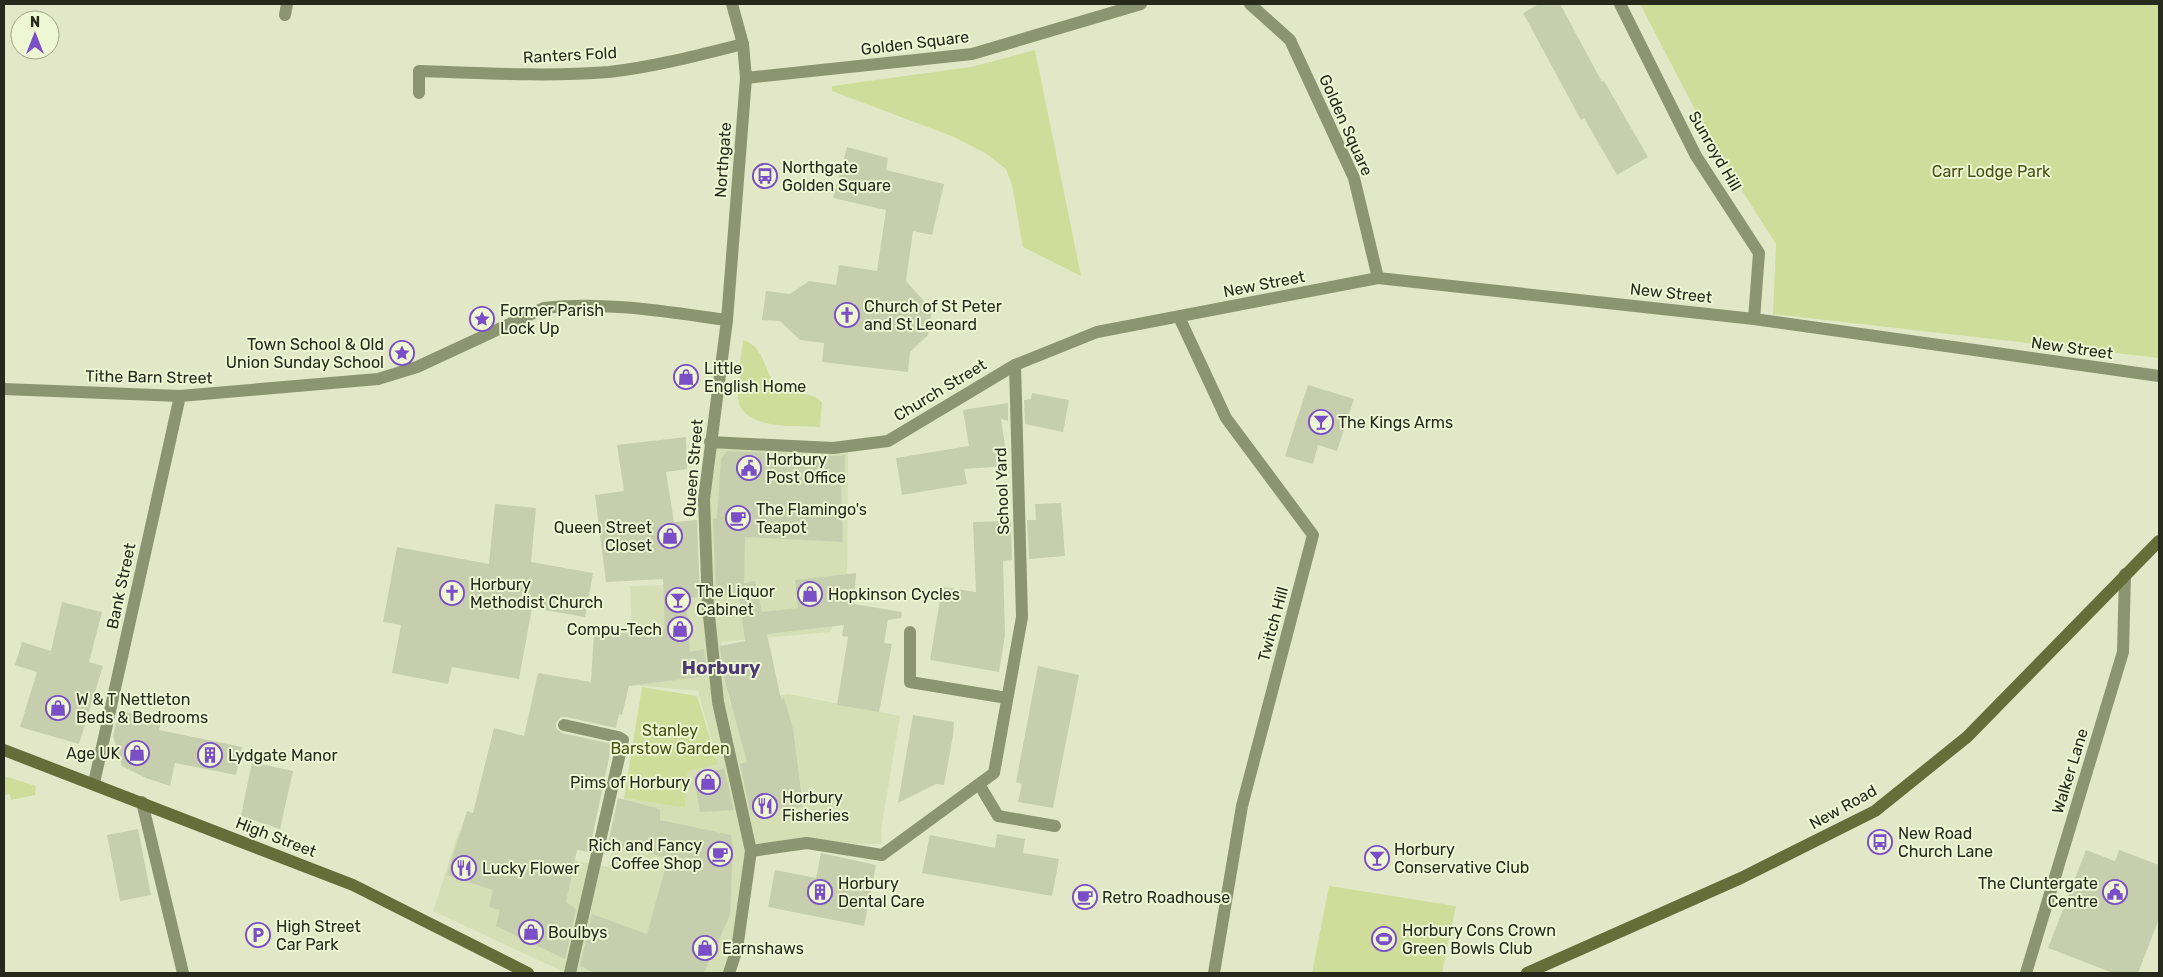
<svg xmlns="http://www.w3.org/2000/svg" width="2163" height="977" viewBox="0 0 2163 977" font-family="Rubik,sans-serif">
<style>
.built{fill:#d6deb5}
.green{fill:#d0dc9a}
.building{fill:#c7cead}
.lines{fill:none;stroke-linecap:round;stroke-linejoin:round}
.minor{stroke:#8d9471;stroke-width:12}
.tertiary{stroke:#8d9471;stroke-width:12}
.secondary{stroke:#656d39;stroke-width:12}
.labels{text-anchor:middle;dominant-baseline:central;stroke-width:4;stroke-linejoin:round;paint-order:stroke}
.street-label{font-size:16px;fill:#27291c;stroke:#eff6d4}
.poi-label{font-size:16px;fill:#27291c;stroke:#eff6d4;text-anchor:start}
.park-label{font-size:16px;fill:#495112;stroke:#eff6d4}
.quarter-label{font-size:19px;font-weight:bold;fill:#4d3976;stroke:#eff6d4}
</style>
<rect width="100%" height="100%" fill="#e2e8c7"/>
<path class="built" d="M713,448L848,452L847,594L830,632L721,642L730,705L789,694L900,716L881,830L882,844L756,843L727,973H566L433,911L459,831L527,851L608,867L624,798L685,808L688,771L718,763L698,691L634,685L630,586L712,584L709,499Z"/>
<path class="green" d="M1640,4H2159V358L1773,314L1776,244L1715,148Z
M1035,50L1081,276L1023,247L1012,185L1006,169L985,153L954,137L832,91V86L971,67Z
M743,340C767,347 762,374 779,387C793,397 811,390 822,402L820,427C795,425 738,431 738,395C738,377 741,358 743,340Z
M642,687L697,696L718,764L688,771L685,808L624,798Z
M4,776L36,786L35,795L11,800L10,794L4,795Z
M1329,886L1456,906L1442,973H1312Z"/>
<path class="building" d="M1539,4H1560L1602,82L1604,81L1648,157L1617,175L1584,118L1581,120L1523,13Z
M847,147L888,158L886,170L944,184L932,235L913,231L906,281L932,310L928,335L910,352L908,372L822,362L824,343L800,340L780,321L762,320L766,291L790,294L809,281L836,285L839,265L877,271L886,210L833,198Z
M1308,385L1354,399L1337,451L1318,445L1313,464L1285,456Z
M1032,393L1069,400L1063,432L1025,424L1024,400L1031,399Z
M1008,403V421L1001,419L1008,466L964,469L967,484L902,495L896,458L969,446L963,410Z
M686,437L687,469L666,472L674,522L697,520L700,597L686,598L690,652L704,649L707,676L629,686L622,715L619,714L616,728L566,717H561L556,723V728L562,733L612,744L589,852L577,850L566,902L576,909L565,959L496,926L500,910L489,907L493,890L447,875L467,811L473,813L494,728L524,736L538,673L591,682L594,632L619,633L665,629L663,579L606,582L595,495L624,491L617,445Z
M727,451L833,456L845,455L844,481H841L843,542L745,537L744,583L755,581L762,612L798,608L795,580L856,573L854,604L902,612L901,618L888,620L884,643L892,644L879,712L837,705L848,637L842,636L844,625L767,634L781,699L784,698L793,729L803,807L750,810L740,764L747,762L723,674L720,646L745,641L739,595L716,596L713,519L717,518L721,459Z
M1061,503L1065,556L1029,559L1027,520H1036L1035,504Z
M495,504L536,508L531,562L593,573L585,617L532,608L519,679L452,667L448,684L392,673L401,625L383,622L397,547L489,564Z
M1011,521L1012,560L1003,561L1005,635L999,672L930,660L942,587L976,592L973,522Z
M62,602L102,612L89,662L103,666L79,744L20,727L37,672L15,665L22,642L51,651Z
M1038,666L1079,675L1053,808L1018,802L1022,784L1016,782Z
M119,710L161,722L159,730L242,747L236,775L175,763L170,786L146,778L122,766L113,736Z
M913,715L954,722L953,736L944,785L936,784L898,803Z
M252,762L293,771L280,829L241,816Z
M724,768L734,810L700,812L694,777Z
M618,798L660,809V820L731,835L733,847L730,915L704,973H595L580,966L592,914L647,934L668,858L608,843Z
M138,829L151,895L120,901L107,835Z
M997,834L1025,839L1023,853L1059,859L1052,896L922,873L930,835L995,848Z
M2086,850L2115,861L2119,850L2159,865V919L2138,973H2113L2048,948Z
M821,853L876,865L864,926L768,907L775,870L816,878Z"/>
<g class="lines">
<path class="minor" d="M1250,4L1290,40L1354,178L1378,278
M1620,4L1696,156L1759,253L1754,319
M285,15L287,4
M746,78L972,54L1141,4
M419,93V71C482,73 546,77 609,72C654,67 699,55 743,44
M4,389L180,396L378,379L417,367L544,308C605,301 667,312 727,320
M910,632V682L1007,698
M564,725L618,737L623,740L570,973
M94,783L180,396
M979,784L998,816L1055,826
M142,802L183,973
M751,851L807,843L882,855L994,773L1022,617L1015,365
M2026,973L2123,652L2125,574"/>
<path class="tertiary" d="M1179,317L1226,418L1313,535L1242,806L1214,973
M710,442L833,448L888,441L1015,365L1097,332L1378,278L1754,319L2159,376
M729,973L737,949L751,851L718,702L708,606L704,499L727,320L746,78L743,44L732,4"/>
<path class="secondary" d="M4,750L353,885L528,973
M1527,973L1741,878L1875,811L1967,737L2159,541"/>
</g>
<defs>
<symbol id="bus-ring" viewBox="-11 -11 22 22"><circle r="9.5" fill="#eff6d4" stroke="#794ec6" stroke-width="1.5"/><path d="M-5-6H5V4H4V6H2V4H-2V6H-4V4H-5ZM-3.5-4V0h7V-4ZM-3.5 1.2v1.5H-2V1.2ZM2 1.2v1.5H3.5V1.2Z" fill="#794ec6"/></symbol>
<symbol id="church-ring" viewBox="-11 -11 22 22"><circle r="9.5" fill="#eff6d4" stroke="#794ec6" stroke-width="1.5"/><path d="M-1.2-6h2.4v3.5h3.3v2.4h-3.3V6h-2.4V-.1h-3.3v-2.4h3.3Z" fill="#794ec6"/></symbol>
<symbol id="sight-ring" viewBox="-11 -11 22 22"><circle r="9.5" fill="#eff6d4" stroke="#794ec6" stroke-width="1.5"/><path d="M0-6L1.8-2.2L6-1.7L2.9 1.2L3.7 5.4L0 3.3L-3.7 5.4L-2.9 1.2L-6-1.7L-1.8-2.2Z" fill="#794ec6"/></symbol>
<symbol id="shop-ring" viewBox="-11 -11 22 22"><circle r="9.5" fill="#eff6d4" stroke="#794ec6" stroke-width="1.5"/><path d="M-5-2.5h2.3a2.7 3.5 0 0 1 5.4 0H5L5.5 6h-11ZM-1.5-2.5h3a1.5 2.3 0 0 0-3 0Z" fill="#794ec6"/></symbol>
<symbol id="bar-ring" viewBox="-11 -11 22 22"><circle r="9.5" fill="#eff6d4" stroke="#794ec6" stroke-width="1.5"/><path d="M-6-5H6L.8 .8V4.5H3.5V6h-7V4.5H-.8V.8Z" fill="#794ec6"/></symbol>
<symbol id="civic-ring" viewBox="-11 -11 22 22"><circle r="9.5" fill="#eff6d4" stroke="#794ec6" stroke-width="1.5"/><path d="M-.6-6.5H3V-4.5H.6V-3L4-1V1h2V6H-6V1h2V-1L-.6-3ZM-1.2 2.5V6h2.4V2.5Z" fill="#794ec6"/></symbol>
<symbol id="cafe-ring" viewBox="-11 -11 22 22"><circle r="9.5" fill="#eff6d4" stroke="#794ec6" stroke-width="1.5"/><path d="M-5.5-4.5H6V0H3Q3 3.5 0 3.5H-2.5Q-5.5 3.5-5.5 0ZM3-3.2v2h1.7v-2ZM-6 4.5H4V6H-6Z" fill="#794ec6"/></symbol>
<symbol id="building-ring" viewBox="-11 -11 22 22"><circle r="9.5" fill="#eff6d4" stroke="#794ec6" stroke-width="1.5"/><path d="M-4-6H4V6H1V3H-1V6H-4ZM-2.5-4.3h1.7v1.8h-1.7ZM.8-4.3h1.7v1.8H.8ZM-2.5-1h1.7V.8h-1.7ZM.8-1h1.7V.8H.8Z" fill="#794ec6"/></symbol>
<symbol id="restaurant-ring" viewBox="-11 -11 22 22"><circle r="9.5" fill="#eff6d4" stroke="#794ec6" stroke-width="1.5"/><path d="M-5-6h1v4h1v-4h1v4h1v-4h1v5L-1.5 .5V6h-2V.5L-5-1ZM5-6V6H3V1.5H1.5Q1.5-4 5-6Z" fill="#794ec6"/></symbol>
<symbol id="parking-ring" viewBox="-11 -11 22 22"><circle r="9.5" fill="#eff6d4" stroke="#794ec6" stroke-width="1.5"/><path d="M-3.5-5.5H1a3.5 3.5 0 0 1 0 7H-1V5.5H-3.5ZM-1-3.4V-.6H.8a1.4 1.4 0 0 0 0-2.8Z" fill="#794ec6"/></symbol>
<symbol id="stadium-ring" viewBox="-11 -11 22 22"><circle r="9.5" fill="#eff6d4" stroke="#794ec6" stroke-width="1.5"/><path d="M0-5a6.5 5 0 1 0 0 10a6.5 5 0 1 0 0-10ZM-3.5-1.8h7v3.6h-7Z" fill="#794ec6"/></symbol>
</defs>
<g fill-rule="evenodd">
<use href="#bus-ring" x="751" y="162" width="28" height="28"/>
<use href="#church-ring" x="833" y="301" width="28" height="28"/>
<use href="#sight-ring" x="468" y="305" width="28" height="28"/>
<use href="#sight-ring" x="388" y="339" width="28" height="28"/>
<use href="#shop-ring" x="672" y="363" width="28" height="28"/>
<use href="#bar-ring" x="1307" y="408" width="28" height="28"/>
<use href="#civic-ring" x="735" y="454" width="28" height="28"/>
<use href="#cafe-ring" x="724" y="504" width="28" height="28"/>
<use href="#shop-ring" x="656" y="522" width="28" height="28"/>
<use href="#church-ring" x="438" y="579" width="28" height="28"/>
<use href="#shop-ring" x="796" y="580" width="28" height="28"/>
<use href="#bar-ring" x="664" y="586" width="28" height="28"/>
<use href="#shop-ring" x="666" y="615" width="28" height="28"/>
<use href="#shop-ring" x="44" y="694" width="28" height="28"/>
<use href="#shop-ring" x="123" y="739" width="28" height="28"/>
<use href="#building-ring" x="196" y="741" width="28" height="28"/>
<use href="#shop-ring" x="694" y="768" width="28" height="28"/>
<use href="#restaurant-ring" x="751" y="792" width="28" height="28"/>
<use href="#bus-ring" x="1866" y="828" width="28" height="28"/>
<use href="#cafe-ring" x="706" y="840" width="28" height="28"/>
<use href="#bar-ring" x="1363" y="844" width="28" height="28"/>
<use href="#restaurant-ring" x="450" y="854" width="28" height="28"/>
<use href="#building-ring" x="806" y="878" width="28" height="28"/>
<use href="#civic-ring" x="2101" y="878" width="28" height="28"/>
<use href="#cafe-ring" x="1071" y="883" width="28" height="28"/>
<use href="#shop-ring" x="517" y="918" width="28" height="28"/>
<use href="#parking-ring" x="244" y="921" width="28" height="28"/>
<use href="#stadium-ring" x="1370" y="925" width="28" height="28"/>
<use href="#shop-ring" x="691" y="934" width="28" height="28"/>
</g>
<g class="labels">
<g class="street-label">
<text transform="translate(915 43) rotate(-7)">Golden Square</text>
<text transform="translate(570 55) rotate(-3)">Ranters Fold</text>
<text transform="translate(1346 125) rotate(66)">Golden Square</text>
<text transform="translate(1715 151) rotate(60)">Sunroyd Hill</text>
<text transform="translate(723 160) rotate(-86)">Northgate</text>
<text transform="translate(1264 284) rotate(-11)">New Street</text>
<text transform="translate(1671 293) rotate(6)">New Street</text>
<text transform="translate(2072 348) rotate(8)">New Street</text>
<text transform="translate(149 377) rotate(1)">Tithe Barn Street</text>
<text transform="translate(940 390) rotate(-31)">Church Street</text>
<text transform="translate(693 468) rotate(-85)">Queen Street</text>
<text transform="translate(1002 491) rotate(-92)">School Yard</text>
<text transform="translate(121 586) rotate(-78)">Bank Street</text>
<text transform="translate(1273 624) rotate(-75)">Twitch Hill</text>
<text transform="translate(2070 771) rotate(-73)">Walker Lane</text>
<text transform="translate(1843 807) rotate(-29)">New Road</text>
<text transform="translate(276 837) rotate(21)">High Street</text>
</g>
<g class="poi-label">
<text x="782" y="167">Northgate<tspan x="782" dy="18">Golden Square</tspan></text>
<text x="864" y="306">Church of St Peter<tspan x="864" dy="18">and St Leonard</tspan></text>
<text x="500" y="310">Former Parish<tspan x="500" dy="18">Lock Up</tspan></text>
<text x="384" y="344" text-anchor="end">Town School &amp; Old<tspan x="384" dy="18">Union Sunday School</tspan></text>
<text x="704" y="368">Little<tspan x="704" dy="18">English Home</tspan></text>
<text x="1338" y="422">The Kings Arms</text>
<text x="766" y="459">Horbury<tspan x="766" dy="18">Post Office</tspan></text>
<text x="756" y="509">The Flamingo's<tspan x="756" dy="18">Teapot</tspan></text>
<text x="652" y="527" text-anchor="end">Queen Street<tspan x="652" dy="18">Closet</tspan></text>
<text x="470" y="584">Horbury<tspan x="470" dy="18">Methodist Church</tspan></text>
<text x="696" y="591">The Liquor<tspan x="696" dy="18">Cabinet</tspan></text>
<text x="828" y="594">Hopkinson Cycles</text>
<text x="662" y="629" text-anchor="end">Compu-Tech</text>
<text x="76" y="699">W &amp; T Nettleton<tspan x="76" dy="18">Beds &amp; Bedrooms</tspan></text>
<text x="120" y="753" text-anchor="end">Age UK</text>
<text x="228" y="755">Lydgate Manor</text>
<text x="690" y="782" text-anchor="end">Pims of Horbury</text>
<text x="782" y="797">Horbury<tspan x="782" dy="18">Fisheries</tspan></text>
<text x="1898" y="833">New Road<tspan x="1898" dy="18">Church Lane</tspan></text>
<text x="702" y="845" text-anchor="end">Rich and Fancy<tspan x="702" dy="18">Coffee Shop</tspan></text>
<text x="1394" y="849">Horbury<tspan x="1394" dy="18">Conservative Club</tspan></text>
<text x="482" y="868">Lucky Flower</text>
<text x="838" y="883">Horbury<tspan x="838" dy="18">Dental Care</tspan></text>
<text x="2098" y="883" text-anchor="end">The Cluntergate<tspan x="2098" dy="18">Centre</tspan></text>
<text x="1102" y="897">Retro Roadhouse</text>
<text x="276" y="926">High Street<tspan x="276" dy="18">Car Park</tspan></text>
<text x="1402" y="930">Horbury Cons Crown<tspan x="1402" dy="18">Green Bowls Club</tspan></text>
<text x="548" y="932">Boulbys</text>
<text x="722" y="948">Earnshaws</text>
</g>
<g class="park-label">
<text x="1991" y="171">Carr Lodge Park</text>
<text x="670" y="730">Stanley<tspan x="670" dy="18">Barstow Garden</tspan></text>
</g>
<g class="quarter-label">
<text x="721" y="667">Horbury</text>
</g>
</g>
<rect width="2163" height="977" fill="none" stroke="#27291c" stroke-width="10"/>
<g transform="translate(35 35)"><circle r="24" fill="#eff6d4" stroke="#9fa48a"/>
<path d="M0-4L9 19L0 12L-9 19Z" fill="#794ec6"/>
<text y="-8" font-size="14" font-weight="bold" text-anchor="middle" fill="#27291c">N</text>
</g>
</svg>
